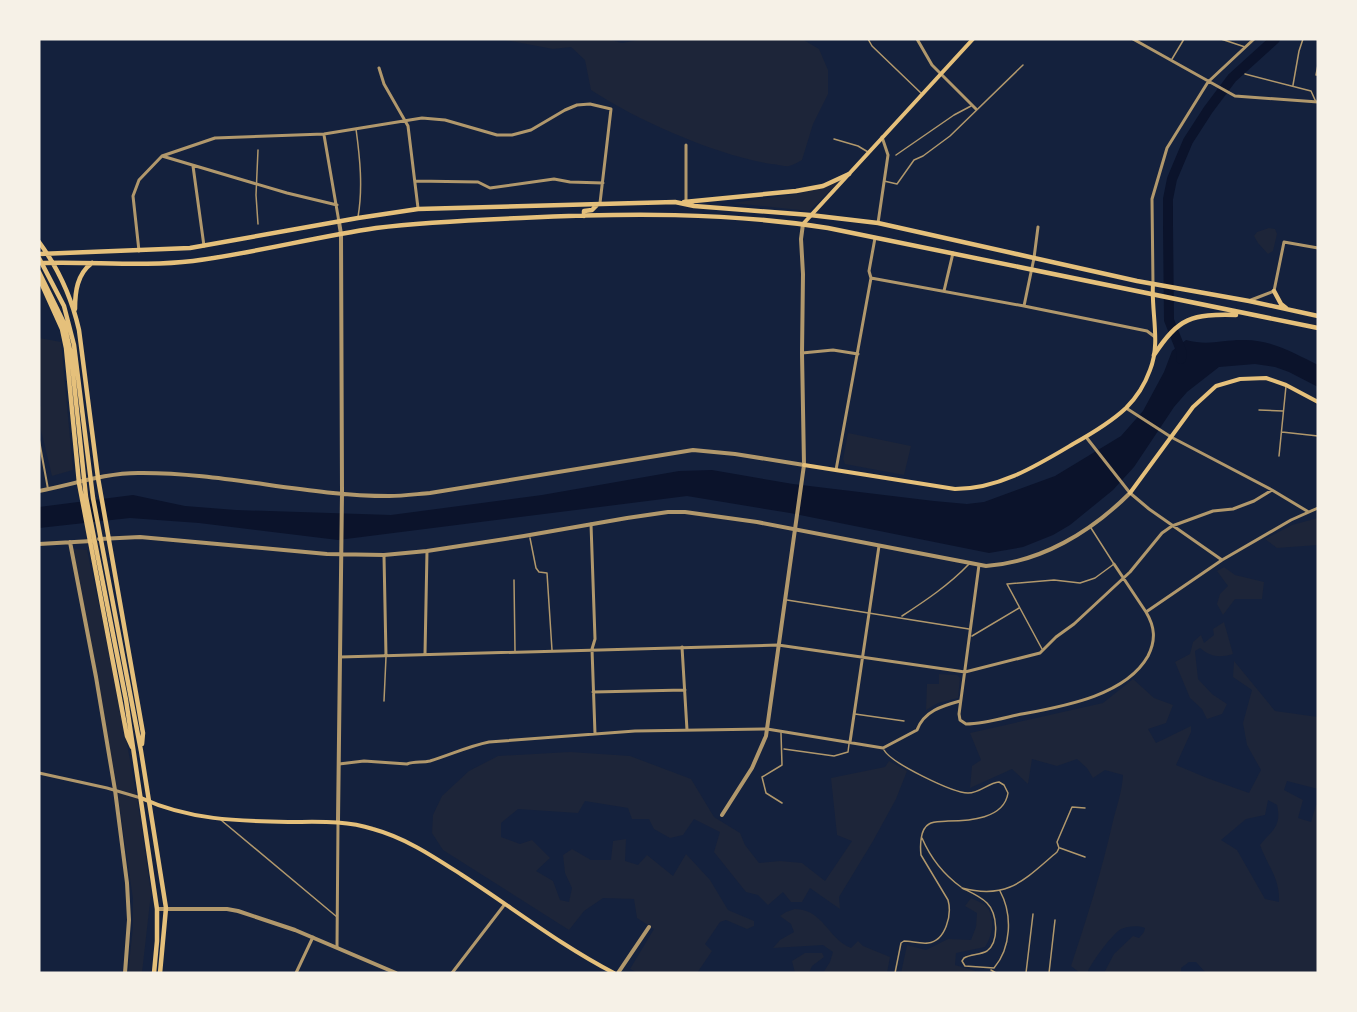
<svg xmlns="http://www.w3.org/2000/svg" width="1357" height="1012" viewBox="0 0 1357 1012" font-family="'IBM Plex Sans',sans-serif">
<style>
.green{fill:#1d2539;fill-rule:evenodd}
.water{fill:#0b132b}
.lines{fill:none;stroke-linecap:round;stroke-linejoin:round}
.river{stroke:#0b132b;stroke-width:10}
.service{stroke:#b1986c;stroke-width:1.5}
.pedestrian{stroke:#b1986c;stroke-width:2}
.minor{stroke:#b1986c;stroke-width:3}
.tertiary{stroke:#b1986c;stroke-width:4}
.secondary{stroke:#e5c07b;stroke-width:4}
.primary{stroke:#e5c07b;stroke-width:4.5}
</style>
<rect width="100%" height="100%" fill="#14213d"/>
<path class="green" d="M507,39H608L622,43L645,39H802L819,49L828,70V94L813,124L802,160C798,162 793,165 789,166C784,167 776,164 771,164C716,155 638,121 591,90L585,60L571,47L553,49L505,40Z
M840,181L809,211L732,203L797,194Z
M1269,228L1275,229L1277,234L1273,251L1268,254L1258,243L1254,236L1257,232Z
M39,338L61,342L73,470L52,476L39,422V408L41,406Z
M848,433L911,446L904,475L845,464L843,459Z
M1318,518V545L1277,548L1265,539L1292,525Z
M72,549L87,550L115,677L139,810L151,893L142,973H128L133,927V899L116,782Z
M1224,567L1235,575L1264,582L1262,599H1235L1223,615L1217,604L1220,594L1228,586L1217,571Z
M1224,622L1233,654C1219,658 1211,657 1200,648L1195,651L1198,679L1212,694L1227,704L1222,714L1207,719L1202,709L1190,698L1175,662L1190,654L1193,642L1201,635L1204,643L1214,635L1213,629Z
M1234,661L1275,711L1318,717V789L1287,781L1284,790L1303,800L1298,818L1311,822L1316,805H1318V973H1206L1196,962H1189L1181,968V973H1104L1114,954L1133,936L1139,938L1144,932L1145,928C1139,925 1127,926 1121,929C1112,934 1092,962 1088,971L1089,973H1080L1071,966C1087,918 1102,870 1113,821C1117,805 1122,792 1123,775L1105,770L1093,778L1087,768L1077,759L1057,766L1032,759L1028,784L1012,769L970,788L972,766L981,760L970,733L1103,703L1133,679L1154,698L1173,705L1166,723L1148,729L1156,743L1191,726V732L1176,765L1207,778L1249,793L1261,770L1247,745L1243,723L1252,690L1233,677ZM1268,800L1277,805C1282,827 1272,830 1260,845C1268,867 1280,878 1279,902L1265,899L1237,850L1221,840L1246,819L1265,815Z
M939,674L957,675L960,678L958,698L938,703L926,710L927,684H939Z
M570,752L630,756L691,779L714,817L740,833L745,845L759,863L780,861L802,863L825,881L852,841L837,835L831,778L885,767L889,761L907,771L896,799L873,841L839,897L840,909L810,888L802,902H791L783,892L768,905L758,895L746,892L714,852L720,832L694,819L683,835L670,838L654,829L649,819H632L628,808L585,801L578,813L518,809L501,823V837L520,844L532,840L550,858L536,871L553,881L560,900L569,902L572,888L565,873L563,855L572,849L591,860H611L613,841L626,839L625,861L638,865L647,855L673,876L686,854L710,880L728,910L754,921V926L747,929L726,920L720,922L705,944L712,951L697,973H638L630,969L654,929L637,918L634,899L603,898L584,911L569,930L443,850L432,833L433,815L442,796L469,771L498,756Z
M971,898C975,900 981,902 985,905C996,916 993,935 985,947L956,953L955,965L982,973H901L907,945L926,950L948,939L971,940L976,927L977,913L965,906Z
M795,909C824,910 827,938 851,948L858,941L863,946L890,957L887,973H823L830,962L833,952L823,945L773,948L780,940L794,932L791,924L780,916L786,912Z
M805,953H822L824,957L812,966L809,973H795L792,961Z"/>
<path class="water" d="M1186,340C1208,346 1221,340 1242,340C1270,339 1294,353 1318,365V387L1289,372L1275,367L1255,364L1219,367L1187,392L1174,407L1134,467L1113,490L1070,525L1053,535L1023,547L989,553L790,513L687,496L338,540L199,523L130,518L39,528V507L133,495L185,506L236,510L391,515L542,495L679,471L712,470L793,484L934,501L967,504L984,502L1055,476L1121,436L1143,411L1164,372L1172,351Z"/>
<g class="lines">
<path class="river" d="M1181,359L1182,353L1169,320L1168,226V199L1172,179L1188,141L1208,110L1232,78L1275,39"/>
<path class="service" d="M868,39L872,46L922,94
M1221,39L1245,47
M1316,39L1318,40
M1172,59L1184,39
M1318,65L1316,75H1318
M1245,74L1311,91L1316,102
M1293,85L1299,51L1303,39
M356,129C360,158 363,188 358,217
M834,139L858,146L868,152
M258,150L256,195L258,224
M896,155L954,115L971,106
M884,181L897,184L914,160L923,156L950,136L1023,65
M1259,410L1283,411
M1282,432L1318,436
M1279,456L1286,386
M530,538L536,568L539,572L547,573L552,650
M514,580L515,651
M787,600L969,629
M902,616C925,601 949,585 969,564
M972,636L1019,608
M1042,649L1007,584L1054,580L1080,583L1095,578L1114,564L1091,528
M384,701L386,657
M855,714L904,721
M781,733L782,765L762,777L766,793L782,803
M784,749L834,756L848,752L849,744
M884,750C891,763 953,793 968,793C980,793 988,783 999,782L1004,785L1008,793C1004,819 969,821 948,821C943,822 934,821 929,824C920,829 920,846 921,855L948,900C952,914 946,941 928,943C920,944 911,941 904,941L901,943L895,973
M221,820L337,917
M922,838C931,859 943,874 961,887
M1060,848L1085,857
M1000,891C1013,915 1011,948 994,968L965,966L962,961L964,958C971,954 980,955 987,951C1000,941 997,913 987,903C980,896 970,892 962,888C1008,900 1024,880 1057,852L1059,848L1057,842L1072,807L1085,808
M991,970L996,973
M1026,973L1033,914
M1049,973L1055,920"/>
<path class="pedestrian" d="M39,440L48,489"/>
<path class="minor" d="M917,39L932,65L976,109
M1133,39L1235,96L1318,102
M379,68L384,84L408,126L418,208
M324,135L339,222
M686,145V202
M162,156L287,193L337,205
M193,166L204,246
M415,181L478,182L490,188L554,179L570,182L603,183
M878,223L888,155L882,137
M139,251L133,196L139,180L162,156L215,138L324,134L422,118L445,120L497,135H512L531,130L565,110L577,105L590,104L611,109L600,203
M871,278L1024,306L1034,258L1038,227
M1153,284L1152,199L1167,148L1208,82L1254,39
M944,291L953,253
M1251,300L1274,291L1284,242L1318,248
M1024,306L1147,331L1155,337
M802,353L833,350L858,354
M1126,408L1171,437L1272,490L1307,511
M1086,437L1130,493L1149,509L1222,560
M836,470L871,278L869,271L875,238
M591,524L595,639L592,649L595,734
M384,556L386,656
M1114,564L1146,612
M979,565L959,714L960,720L966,724C983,724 1000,719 1017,715C1059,707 1125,697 1148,656C1156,640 1155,627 1146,612L1222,560L1291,520L1318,508
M682,647L687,730
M425,654L427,551
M340,657L778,645L965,672L1040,653L1056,637L1074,624L1130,572L1162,533L1172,526L1213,511L1233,509L1254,501L1272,490
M593,692L685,690
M850,742L879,546
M339,764L364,761L407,764C415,761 422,763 430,761C450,755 469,746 489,742L635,731L767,729L883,748L917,730C924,711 942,706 960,701
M39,773L107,788L141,798
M337,947L338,823
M296,973L313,937
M452,973L505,904"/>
<path class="tertiary" d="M39,491C72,485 104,473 138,473C222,472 305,496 389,496C403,496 417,494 430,493L693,450L735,454L804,465
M99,539L140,537L327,554L384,555L427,551L524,536L627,518L668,512H685L757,522L986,566C1041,562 1091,532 1130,493
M70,542L96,677L115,790L127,883L129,920L125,973
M39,544L92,541
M722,815L752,768L766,736L804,465L802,353L803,274L801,239L803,224
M338,821L342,493L341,234L339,222
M157,909H227L238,911L295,930L396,973
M618,973L649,927"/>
<path class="secondary" d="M803,224L973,39
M804,465L955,489C999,489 1036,466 1073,444C1091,434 1110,423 1126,408C1136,398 1145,384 1150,370C1161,343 1151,312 1153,284
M1130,493L1193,407L1216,386L1240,379L1266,378L1286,385L1318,402
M141,798C189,820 237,821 288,822C317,822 345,820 373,829C406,838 434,857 462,875C513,908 560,945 614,973"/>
<path class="primary" d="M684,202L796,191L823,186L849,174
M584,216V211L592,210L597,205
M39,242C58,268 72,299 79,330L98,478L143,733L142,744
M39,254L190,248L358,218L418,209L675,202L694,206L810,215L878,223L1137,281L1249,301L1318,316
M39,258L64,306L74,345L93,498L141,751L166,908L160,973
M39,263C90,261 142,267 193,261C254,253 315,237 376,228C424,222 472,220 521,218C623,213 727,212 828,228C992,260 1155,296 1318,328
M39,272L64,323L71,354L86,497L126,700L157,909V941L154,973
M39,278L62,329L66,348L79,483L127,736L132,747
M1274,291L1281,304L1286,308
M75,309C75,292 77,274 92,263
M1154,355C1179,317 1192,314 1236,315"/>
</g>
<rect width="1357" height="1012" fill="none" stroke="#f6f1e7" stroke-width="81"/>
</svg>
